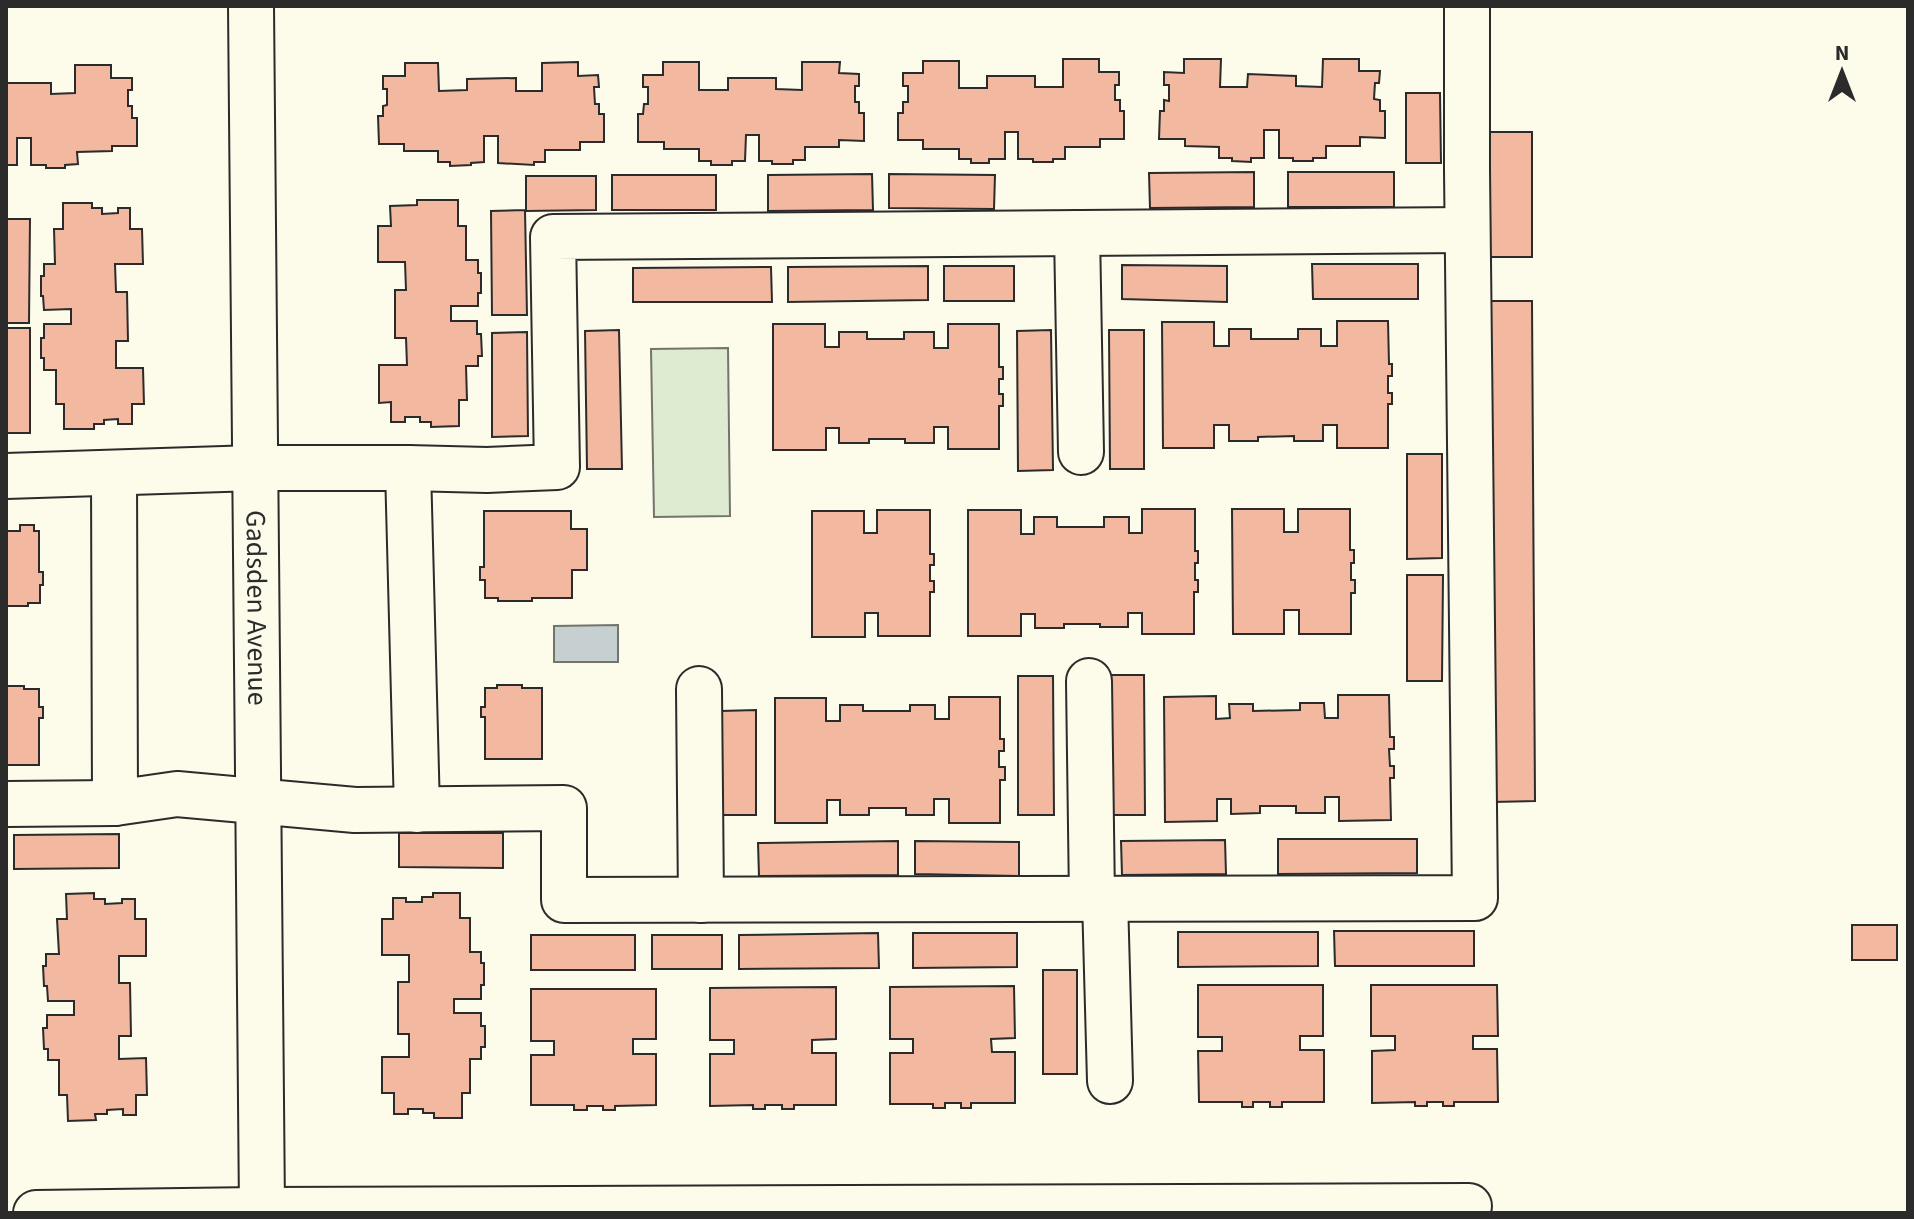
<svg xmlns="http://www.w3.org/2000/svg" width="1914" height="1219" viewBox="0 0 1914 1219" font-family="'Source Sans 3',sans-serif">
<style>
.green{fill:#deebd1;stroke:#74746e;stroke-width:2}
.water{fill:#c7d0d0;stroke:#74746e;stroke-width:2}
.building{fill:#f2b8a0;stroke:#2b2b2b;stroke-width:2}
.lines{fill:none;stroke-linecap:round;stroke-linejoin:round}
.minor-casing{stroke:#2b2b2b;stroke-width:48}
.minor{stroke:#fdfbea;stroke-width:44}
.labels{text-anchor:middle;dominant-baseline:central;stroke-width:6;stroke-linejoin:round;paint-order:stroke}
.street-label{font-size:28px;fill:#2b2b2b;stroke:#fdfbea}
</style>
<rect width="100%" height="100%" fill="#fdfbea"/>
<path class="green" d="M728,348L730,516L654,517L651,349Z"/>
<path class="water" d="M618,625V662H554V626Z"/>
<path class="building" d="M1063,59H1099V72H1119V85H1115V100H1120V111H1124V139H1100V147H1065V159H1053V162H1033V159H1018V132H1005V159H989V163H971V159H959V149H923V140H898V113H903V102H908V86H903V73H923V61H959V88H987V76H1035V87H1063Z
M1184,59H1221L1220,87H1247L1248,74L1296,76V86L1322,87L1323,59H1359V71H1380L1379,83H1375L1374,99L1380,100V111H1385V138L1360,137V146H1326V158H1313V161H1293V158H1279V130H1264V158H1251V162L1232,161V158H1219V147L1185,146V139H1159L1160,111H1164V100L1169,101V85H1164V72L1184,73Z
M578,62V76L598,75L599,87H594L595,104H599V114H604V142H580V150H545V162H534V165L498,163V136H484V162L471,163V165L450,166V162H438V151H404V144H379L378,116H383V106L387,105V89H383V76H405V63H438L439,91L467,90V79L516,78V91H542V63Z
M663,62H699V90H728V78H776V89L802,90V62H840L839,73L859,74V86H855V102H859V113H864V141L839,140V147H805V160H793V164H772V161H759V135H746L745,161H732V165H711V161H699V149H664V142H638V114H643L644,104H648V87H643V75H663Z
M75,65H111V78H132V90H128V106H132V118H137V146H112V151L77,152L78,164L65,165V168H46V165H31V138H17V165H6V83H51V94L75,93Z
M1406,93H1440L1441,163H1406Z
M1490,132H1532V257H1490Z
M1254,172V207L1150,208L1149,173Z
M1288,172H1394V207H1288Z
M872,174L873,210L768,211V175Z
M889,174L995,175L994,209L889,208Z
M612,175H716V210H612Z
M526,176H596V210L526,211Z
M417,200H458V226H466V260H478V273H481V293H478V306H451V321H477V334H481L482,356H478V366H466L467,400H459V426L431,427V422H420V417H405V422H391V402L379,403V365H407L406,338H395V290H406L405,262H378V226H391L390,206L417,205Z
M63,203H92V208H102V214L118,213V208H130V229H142L143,264H115L116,292H127L128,341H116V368H143L144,404H132V424H118V419L104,420V424H94V429H64V404H56V370H44V358H41V338H44V324H71V309L44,310L43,296H41V276H44V264H55L54,229H63Z
M525,210L527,315H492L491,211Z
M6,219H30L29,323H6Z
M1312,264H1418V299H1313Z
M1122,265L1227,266V302L1122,299Z
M928,266V300L788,302V267Z
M944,266H1014V301H944Z
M771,267L772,302H633V268Z
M1490,301H1532L1535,801L1493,802Z
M1337,321H1388L1389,364H1392V376H1388V393H1392V404H1388V448H1337V425H1323V441H1294V436L1258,437V441H1229V425H1214V448H1163L1162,322H1214V346H1229V329H1251V339H1298V329H1321V346H1337Z
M773,324H825V347H839V332H867V339H904V332H934V348H948V324H999V367H1003V379H999V394H1003V406H999V449H948V427H934V443H905V439H869V443H839V428H826V450H773Z
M6,328H30V433H6Z
M619,330L622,469H587L585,331Z
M1051,330L1053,470L1018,471L1017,331Z
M1109,330H1144V469H1110Z
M527,332L528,436L492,437V333Z
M1407,454H1442V558L1407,559Z
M1142,509H1195V551H1198V563H1195V580H1198V592H1194V634H1142V613H1128V627H1100V624H1064V628H1035V614H1021V636H968V510H1021V534H1034V517H1057V527H1104V517H1129V533H1142Z
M1232,509H1284V532H1298V509H1350V550H1354V563H1351V580H1355V593H1351V634H1299V610H1284V634H1233Z
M877,510H930V554H934V565H930V581H934V592H930V636H878V613H865V637H812V511H864V533H877Z
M484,511H571V529H587V570H572V598H532V601H498V598H485V580H480V567H484Z
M20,525H34V531H39V572H43V585H40V603H28V606H6V531H20Z
M1407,575H1443L1442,681H1407Z
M1110,675H1144L1145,815H1111Z
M1018,676H1053L1054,815H1018Z
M497,685H522V688H542V759H485V717H481V707H485V688H497Z
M6,686H24V689H39V707H43V718H39V765H6Z
M1338,695H1389L1390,737H1394V749H1389L1390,766H1394V778H1390L1391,820L1339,821V797H1325V813H1296V806H1260V813L1231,814V799H1217V821L1165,822L1164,697L1216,696V719L1230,718L1229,704H1253V711L1300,710V703H1324L1325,718H1338Z
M949,697H1000V739H1004V751H999V767H1005V780H1000V823H949V799H934V815H906V808H869V815H840V800H827V823H775V698H826V721H840V705H863V711H910V705H935V719H949Z
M756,710V815H721V711Z
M399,833H503V868L399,867Z
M119,834V868L14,869V835Z
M1278,839H1417V873L1278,874Z
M1225,840L1226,874L1122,875L1121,841Z
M898,841V875L759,876L758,843Z
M915,841L1019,842V876L915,874Z
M94,893V899H105V904L122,903V899H135V919H146V956H119V983H130L131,1036H119V1059L146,1058L147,1095H136V1115H123V1109L107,1110V1114H95L96,1120L68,1121L67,1095H59V1060H48V1049H44L43,1028H47V1015H74V1001H48L47,986H44L43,966H46V954H59L57,919H67L66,894Z
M433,893H460V918H470V952H481V963H484V985H481V999H454V1013H481V1026H485V1047H481V1059H470V1093H462V1118H434V1113H423V1109H408V1114H394V1093H382V1057H409V1034H398V982H409V955H382V919H393V898H406V902H422V897H433Z
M1852,925H1897V960H1852Z
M1334,931H1474V966H1335Z
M1178,932H1318V966L1178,967Z
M878,933L879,968L739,969V935Z
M913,933H1017V967L913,968Z
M531,935H635V970H531Z
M652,935H722V969H652Z
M1043,970H1077V1074H1043Z
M1198,985H1323V1036H1300V1050H1324V1102H1282V1107H1270V1102H1253V1107H1242V1102H1199L1198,1051H1222V1037H1198Z
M1371,985H1497L1498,1036H1473V1049H1497L1498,1102H1454V1106H1443V1102H1427V1106H1415V1102L1372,1103V1051L1395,1050V1036H1371Z
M1014,986L1015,1038L991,1039L992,1052H1015V1103H971V1108H961V1103H945V1108H933V1104H890V1053H913V1039H890V987Z
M836,987V1039L812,1040V1053H836V1105H794V1109H782V1105H765V1109H753V1105L710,1106V1054H734V1040H710V988Z
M531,989H656V1039H633V1054H656V1105L615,1106V1110H603V1106H587V1110H574V1105H531V1055H554V1041H531Z"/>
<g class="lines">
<defs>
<g id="minor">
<path id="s1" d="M251,6L262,1210"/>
<path d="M1077,233L1081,452"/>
<path d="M408,468L487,470L557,467L553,237L1467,230"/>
<path d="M114,473L115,803L177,794L355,810L564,808V900L1475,898L1467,170V6"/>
<path d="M6,476L255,468H408L417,810"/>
<path d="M1089,681L1092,899"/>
<path d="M699,689L701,900"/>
<path d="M6,804L115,803"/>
<path d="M1105,899L1110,1081"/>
<path d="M36,1213L262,1210L1469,1206"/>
</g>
</defs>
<use href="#minor" class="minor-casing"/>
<use href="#minor" class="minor"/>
</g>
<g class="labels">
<g class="street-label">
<text stroke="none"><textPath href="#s1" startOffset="602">Gadsden Avenue</textPath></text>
</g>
</g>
<rect width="1914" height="1219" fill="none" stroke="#2b2b2b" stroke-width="16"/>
<g transform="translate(1842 72)" stroke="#fdfbea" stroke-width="6" paint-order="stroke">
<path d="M0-6L14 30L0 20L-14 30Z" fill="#2b2b2b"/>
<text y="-12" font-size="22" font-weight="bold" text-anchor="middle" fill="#2b2b2b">N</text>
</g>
</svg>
